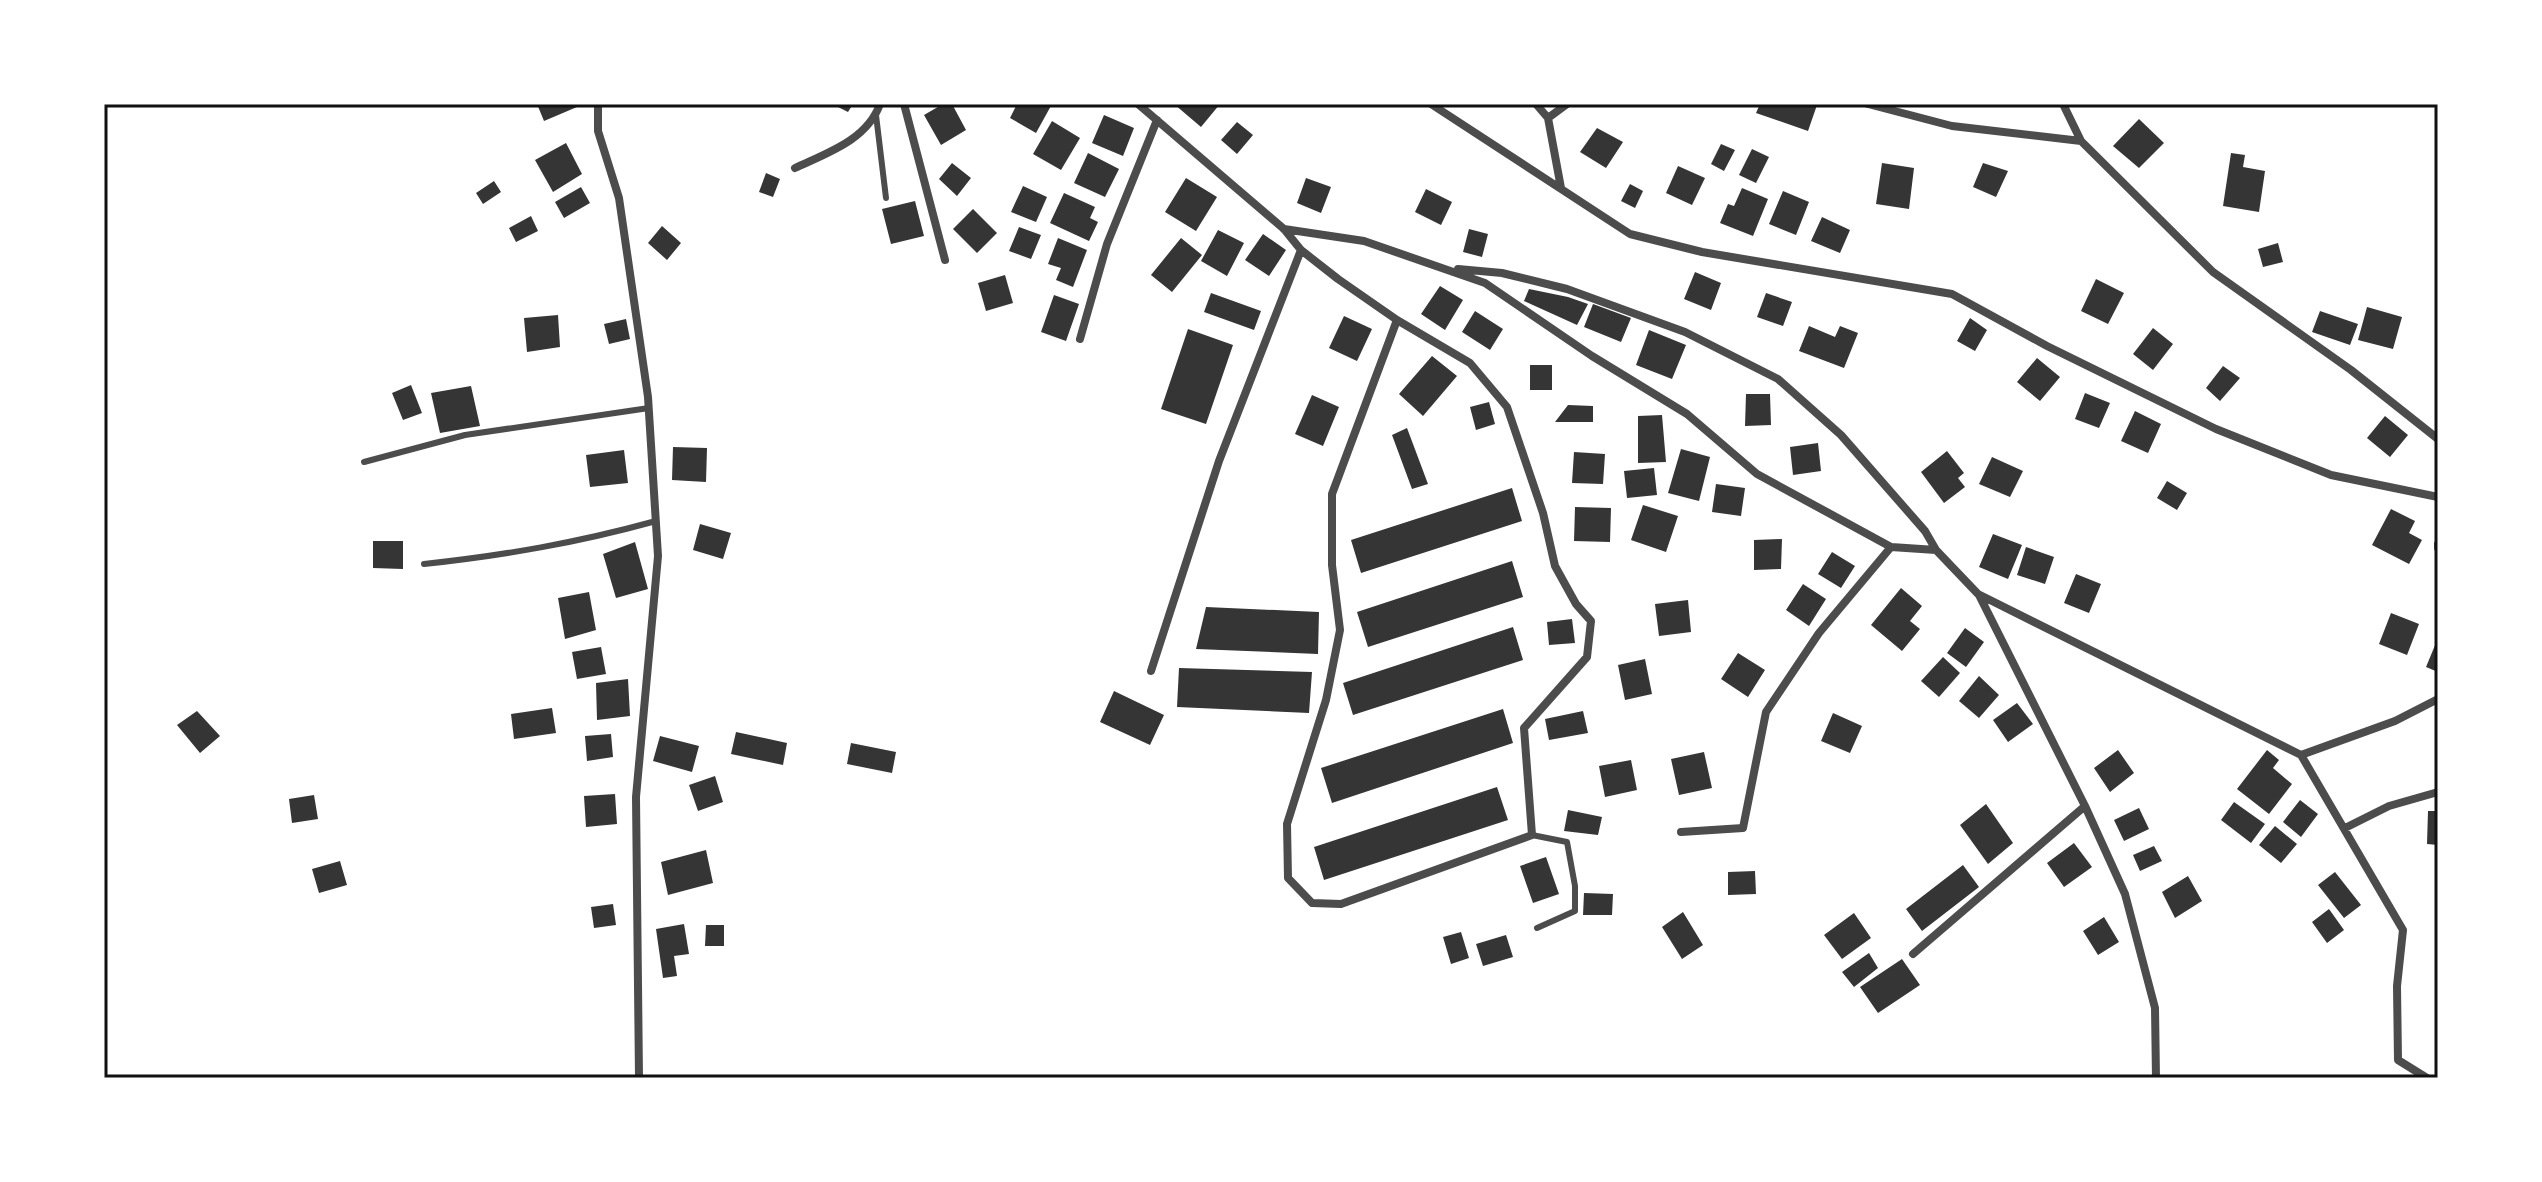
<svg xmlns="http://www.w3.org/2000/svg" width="2542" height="1182" viewBox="0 0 2542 1182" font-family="'IBM Plex Sans',sans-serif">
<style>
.building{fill:#353535}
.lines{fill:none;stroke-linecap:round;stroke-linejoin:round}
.service{stroke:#4c4c4c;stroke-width:6}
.minor{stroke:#4c4c4c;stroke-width:8}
.neatline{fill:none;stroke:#111;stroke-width:3}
</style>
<rect width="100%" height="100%" fill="#fff"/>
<path class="building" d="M537,104H576L577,107L544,121Z
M832,104H853L848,112Z
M943,104H952L966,130L941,145L924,115Z
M1017,104H1052L1036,133L1010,118Z
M1174,104H1220L1201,127Z
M1760,104H1813L1817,105L1808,131L1756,113Z
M1104,115L1134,128L1123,156L1092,143Z
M2139,119L2164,143L2139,168L2113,146Z
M1052,121L1080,138L1061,170L1033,154Z
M1237,122L1253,135L1237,154L1221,140Z
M1597,128L1623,142L1606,168L1580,152Z
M566,143L582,174L553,192L535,160Z
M1721,144L1735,150L1724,171L1711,164Z
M1752,149L1769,157L1756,183L1739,175Z
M1088,153L1119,169L1105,197L1074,183Z
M2231,153L2245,155L2243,167L2265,171L2259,212L2223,206Z
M952,163L971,178L957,196L939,179Z
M1882,163L1914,168L1909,209L1876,204Z
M1983,163L2008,171L1996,197L1973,187Z
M1678,166L1705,178L1692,205L1666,193Z
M766,173L780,179L773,197L759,192Z
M1186,178L1217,197L1196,231L1165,212Z
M1306,178L1331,187L1321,213L1297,203Z
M494,181L501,192L483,204L476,193Z
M1630,184L1643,191L1635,208L1621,201Z
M1023,186L1047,197L1036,222L1011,212Z
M581,187L590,203L564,218L555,202Z
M1742,188L1768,199L1753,236L1720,223L1728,204L1734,206Z
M1426,189L1452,202L1441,225L1415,212Z
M1783,191L1809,202L1796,235L1769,224Z
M1064,193L1095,207L1090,218L1098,222L1089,241L1050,223Z
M915,201L924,236L891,244L882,209Z
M973,209L997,233L977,253L953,229Z
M531,216L538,231L516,242L509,228Z
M1822,217L1850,230L1840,253L1811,241Z
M662,226L681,243L667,260L648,243Z
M1019,227L1041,235L1031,259L1009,251Z
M1469,229L1488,234L1482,257L1463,252Z
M1218,230L1244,243L1227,276L1201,261Z
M1263,234L1286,250L1269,276L1245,260Z
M1058,238L1087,250L1073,287L1056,280L1061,268L1048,264Z
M1181,238L1202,255L1172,292L1151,275Z
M2278,243L2283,262L2263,267L2258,249Z
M1695,272L1721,283L1711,310L1684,299Z
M1005,275L1013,303L986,311L978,283Z
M2096,279L2124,293L2108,324L2081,311Z
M1440,286L1463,300L1445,330L1421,314Z
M1529,289L1568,297L1588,304L1577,325L1524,301Z
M1211,293L1261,311L1254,330L1204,312Z
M1766,293L1792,302L1783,326L1757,317Z
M1054,295L1079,304L1066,341L1041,332Z
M1593,304L1631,318L1621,342L1584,327Z
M2367,307L2402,317L2393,349L2358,340Z
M1475,311L1503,329L1490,350L1462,332Z
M2320,311L2358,324L2350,345L2312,332Z
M558,315L560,347L527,352L524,318Z
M1344,316L1372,329L1357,361L1329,348Z
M1970,318L1987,330L1975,351L1957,341Z
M626,319L630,339L609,344L604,324Z
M1809,326L1835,337L1840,326L1858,333L1844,368L1799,351Z
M2153,328L2173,344L2153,370L2133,354Z
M1188,329L1233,345L1206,424L1161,409Z
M1649,330L1686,345L1672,379L1636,365Z
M1432,356L1457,376L1423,416L1399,394Z
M2037,358L2060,377L2040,401L2017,382Z
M1530,365H1552V390H1530Z
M2223,366L2240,378L2220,401L2206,388Z
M411,385L422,413L403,420L392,393Z
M471,386L480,426L440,433L431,393Z
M2085,393L2110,403L2099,428L2075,419Z
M1746,394H1770L1771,425L1745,426Z
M1312,395L1339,407L1323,446L1295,434Z
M1489,402L1495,424L1476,430L1470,407Z
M1568,405L1593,406V422H1555Z
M2135,411L2161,424L2148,453L2121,441Z
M1662,415L1666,462L1638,463V416Z
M2385,416L2408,435L2390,457L2367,438Z
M1407,428L1428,484L1412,489L1392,435Z
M1818,443L1821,471L1793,475L1790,447Z
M673,447L707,448L706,482L672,480Z
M1681,449L1710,457L1699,501L1668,493Z
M624,450L628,483L590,487L586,455Z
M1947,451L1964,473L1958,478L1965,487L1944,503L1921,472Z
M1574,452L1605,454L1603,484L1572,483Z
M1992,457L2023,471L2010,497L1979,484Z
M1654,468L1657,495L1627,498L1624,471Z
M2167,481L2187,493L2177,510L2157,498Z
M1716,484L1745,488L1741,516L1712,512Z
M1512,488L1522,521L1361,573L1351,540Z
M1643,505L1678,516L1666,552L1631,540Z
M1575,507L1611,508L1610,542L1574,541Z
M2391,509L2415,521L2409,533L2422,540L2409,564L2372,545Z
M700,524L731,533L723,559L693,550Z
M1993,534L2022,545L2008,579L1979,567Z
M1782,539L1781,569L1754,570V540Z
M373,541H403V569L373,568Z
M635,542L648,589L616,598L603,554Z
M2026,547L2054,557L2045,584L2017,575Z
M1832,552L1855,566L1841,588L1818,574Z
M1512,561L1523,597L1368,647L1357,612Z
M2076,574L2101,584L2089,613L2064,603Z
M1803,584L1826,599L1809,626L1786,610Z
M1901,588L1922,606L1910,621L1920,629L1902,651L1871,625Z
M589,592L596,630L565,639L558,598Z
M1688,600L1691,632L1659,636L1655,604Z
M1206,607L1319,612L1318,654L1196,649Z
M2391,613L2419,624L2407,655L2379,644Z
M1572,619L1575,643L1549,645L1547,622Z
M1513,627L1523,660L1353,715L1343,683Z
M1965,628L1984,642L1966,667L1947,653Z
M2438,638V672L2426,667Z
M601,647L606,674L577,679L572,652Z
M1738,653L1765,670L1748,697L1721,679Z
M1943,657L1960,673L1939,697L1921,681Z
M1645,659L1652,694L1625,700L1618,665Z
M1179,668L1312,672L1309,713L1177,707Z
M1979,676L1999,695L1979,718L1959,701Z
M628,679L630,716L597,720L596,683Z
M1114,691L1164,715L1150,745L1100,722Z
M2017,703L2033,724L2008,742L1993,720Z
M552,708L556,733L514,739L511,714Z
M1503,709L1513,743L1332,803L1321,768Z
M197,711L220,736L200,753L177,725Z
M1583,711L1588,733L1549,740L1545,719Z
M1833,713L1862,726L1850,753L1821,741Z
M736,732L787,743L783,765L731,754Z
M611,734L613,757L587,761L585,736Z
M660,736L699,746L692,772L653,761Z
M851,743L896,752L892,773L847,764Z
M2118,750L2134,773L2110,792L2094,768Z
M2267,750L2279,760L2273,768L2292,784L2269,814L2237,789Z
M1704,752L1712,788L1679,795L1671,759Z
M1631,760L1637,790L1605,797L1599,766Z
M715,776L723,802L698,811L689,785Z
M1497,787L1508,820L1324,880L1314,847Z
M615,794L617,824L586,827L584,796Z
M314,795L318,819L292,823L289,799Z
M2300,800L2318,814L2301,837L2283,822Z
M2234,802L2265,824L2251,843L2221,820Z
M1986,804L2013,843L1988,864L1960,825Z
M2139,808L2149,829L2124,841L2114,820Z
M1568,810L1602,817L1598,835L1564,831Z
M2428,811H2438V845L2427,844Z
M2275,826L2297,844L2281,863L2259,845Z
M2074,843L2092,867L2064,887L2047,863Z
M2154,846L2162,861L2140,871L2133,855Z
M706,850L713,883L668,895L661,862Z
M1546,857L1559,894L1533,903L1520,866Z
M340,861L347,885L319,893L312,869Z
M1963,865L1979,887L1922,931L1906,909Z
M1755,871L1756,894L1728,895V872Z
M2335,872L2361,905L2344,918L2318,885Z
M2188,876L2202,901L2175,918L2162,892Z
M1584,893L1613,894L1612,915H1583Z
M613,904L616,925L594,928L591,907Z
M2329,909L2344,930L2327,943L2312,922Z
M1683,912L1703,945L1682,959L1662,927Z
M1854,913L1871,938L1842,959L1824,935Z
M2104,917L2119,942L2098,955L2083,931Z
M684,924L689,954L674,956L677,976L663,978L656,929Z
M706,925H724V946H705Z
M1461,932L1469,958L1451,964L1443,937Z
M1506,935L1513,957L1483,966L1476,944Z
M1869,953L1878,968L1854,987L1842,972Z
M1902,959L1920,985L1878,1013L1860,987Z"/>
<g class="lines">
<path class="service" d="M876,115L886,198
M364,462L465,435L649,408
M424,564C506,555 576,543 656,521
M1532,835L1567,842L1575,886V911L1537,928"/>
<path class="minor" d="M598,104V131L619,198L648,397L658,556L636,797L639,1078
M904,104L945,260
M1138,104L1284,229L1301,250L1338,279L1397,320L1470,363L1507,407L1543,513L1555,566L1576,604L1591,621L1587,657L1524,728L1532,835L1341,904L1312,903L1288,878L1287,824L1326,700L1340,630L1332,565V494L1397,320
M1431,104L1630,234L1702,252L1952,294L2047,346L2216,429L2331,475L2438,497
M1536,104L1548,118
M1868,104L1952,126L2081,141L2063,104
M2081,141L2213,272L2351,370L2438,439
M795,168C827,153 867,140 880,104
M1561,188L1548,118L1567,104
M1284,229L1364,241L1485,283L1592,356L1687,414L1757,474L1891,547L1936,550L1978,594L2301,755L2403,930L2397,986L2398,1060L2427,1078
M1458,269L1502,273L1567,289L1685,332L1778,379L1841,435L1925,531L1936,550
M1080,339L1107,244L1157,120
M2438,544V548
M1151,671L1219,461L1301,250
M2301,755L2395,721L2438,699
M2085,806L2125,894L2155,1008L2156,1078
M2345,828L2389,806L2438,792
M1681,832L1743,828L1766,712L1819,633L1891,547
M1913,954L2085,806L1979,595"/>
</g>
<rect width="2542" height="1182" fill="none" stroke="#ffffff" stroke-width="212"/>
<rect x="106" y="106" width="2330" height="970" class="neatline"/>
</svg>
